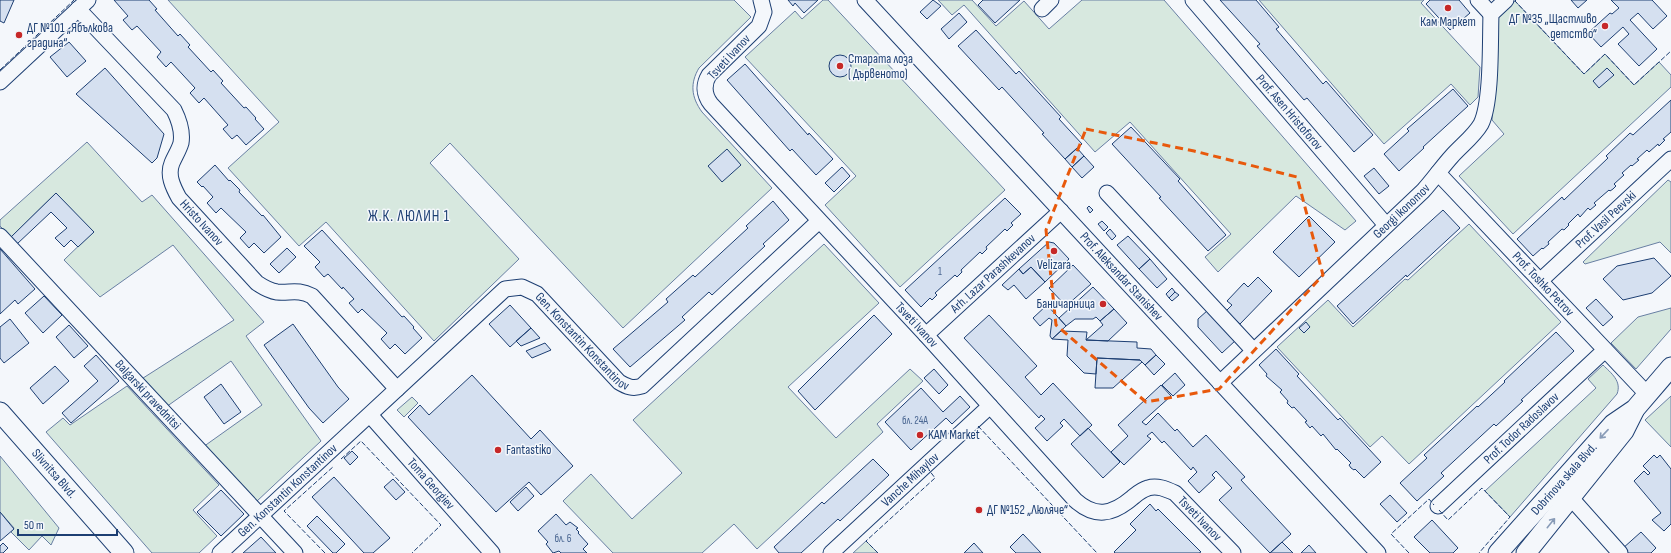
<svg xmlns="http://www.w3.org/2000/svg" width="1671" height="553" viewBox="0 0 1671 553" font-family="'Sofia Sans Condensed',sans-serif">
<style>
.green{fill:#d7e8df;stroke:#687fa3}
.building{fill:#d5e0f0;stroke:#1d3f73}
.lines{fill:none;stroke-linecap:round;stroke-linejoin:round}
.minor-casing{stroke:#1d3f73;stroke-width:17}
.major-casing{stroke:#1d3f73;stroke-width:21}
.minor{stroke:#f4f7fb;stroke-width:15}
.major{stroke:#f4f7fb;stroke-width:19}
.fence{stroke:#1d3f73;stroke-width:1;stroke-dasharray:5 2;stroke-linecap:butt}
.oneway{stroke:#889bb7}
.marked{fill:none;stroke:#e8590c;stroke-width:3;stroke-dasharray:8 5;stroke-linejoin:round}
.poi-dot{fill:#c62828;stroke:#f4f7fb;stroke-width:1.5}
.labels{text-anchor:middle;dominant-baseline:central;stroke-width:3;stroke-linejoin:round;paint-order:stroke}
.number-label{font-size:11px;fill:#4b6792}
.poi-label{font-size:13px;fill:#1d3f73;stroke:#f4f7fb;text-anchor:start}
.street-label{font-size:13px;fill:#1d3f73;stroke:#f4f7fb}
.quarter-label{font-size:15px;letter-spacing:1px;fill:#1d3f73;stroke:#f4f7fb}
</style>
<rect width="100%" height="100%" fill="#f4f7fb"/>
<path class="green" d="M168,0H734L751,17L699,68C690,83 691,97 702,112L772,188L623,328L450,143L430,163L519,259L434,341L326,222L299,246L228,168L279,122Z
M823,0H828L1005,190L900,287L825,205L856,176L745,57L795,11L802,19Z
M938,0H972L996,26L1024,1L1049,29L1082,0H1164L1356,221L1345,230L1296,196L1218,272L1205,257L1231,234L1130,122L1095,152L964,5L952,15Z
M1259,0H1424L1421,3L1480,67L1478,97L1470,105L1451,84L1384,144Z
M1515,1L1584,74L1605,54L1634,85L1659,62L1671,75V87L1513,234L1459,176L1504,134L1492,120L1497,17Z
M87,142L142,202L152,195L264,322L246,336L321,441L256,502L203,447L262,405L231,361L166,407L140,380L234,320L173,245L100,297L64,260L93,232L56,193L11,237L0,226V220Z
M1668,180L1671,182V253L1660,242L1585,264L1583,262Z
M1469,224L1561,322L1409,464L1382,436L1370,447L1277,347L1328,300L1353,327L1405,279L1408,280Z
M824,244L879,303L788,387L836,438L910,369L923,381L877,424L883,432L757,549L734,524L702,553H613L563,501L591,474L632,519L682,473L633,420Z
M1671,308V329L1636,369L1611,343L1638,317Z
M1603,365C1611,373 1622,381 1617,394L1510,517L1485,491L1596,388L1588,379Z
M127,386L219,485L193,510L217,536L199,553H152L46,432L63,418L70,425Z
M1671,396V447L1645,420Z
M412,397L418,403L404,417L397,410Z
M0,456L59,528L51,545L42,536L29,550L11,532L14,528L0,512Z
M866,541L878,553H853Z"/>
<path class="building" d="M0,0H14L4,23L0,21Z
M114,0H149L157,9L155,10L178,36L180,34L190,45L188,47L211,72L213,70L223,81L221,83L244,108L246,107L256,118L255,119L264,129L246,145L237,135L232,139L223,129L228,125L204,98L199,103L190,93L195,88L171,62L166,67L157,57L161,52L137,26L132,30L123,20L128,16Z
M788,0H818L804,13L795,3L793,6Z
M933,0L941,6L927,19L920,12Z
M983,0H1020L995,23L978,5Z
M1220,0H1256L1279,27L1276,29L1323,84L1326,81L1373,135L1354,152L1307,98L1304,100L1257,46L1260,44Z
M1430,0H1459L1470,13L1450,30L1426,4Z
M1571,0H1587L1578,8Z
M1611,0H1652L1667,16L1653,29L1638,13L1630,20L1657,49L1639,66L1618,44L1629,34L1623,27L1601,47L1588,33L1610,13L1612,14L1619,8Z
M959,13L967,22L949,39L941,29Z
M976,30L1016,74L1019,71L1061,117L1059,119L1082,144L1065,159L1042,134L1044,133L1002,87L999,90L958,46Z
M69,42L86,61L67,77L50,57Z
M829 66a11 11 0 1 1 22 0a11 11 0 1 1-22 0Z
M745,64L808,135L809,133L833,159L816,175L792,149L790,151L727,80Z
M105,68L164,134L157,158L152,163L76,94Z
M1607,68L1614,75L1599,88L1593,81Z
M1453,89L1468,106L1423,147L1424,148L1399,171L1384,154L1409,131L1407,129Z
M1671,100V132L1663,139L1665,140L1659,146L1658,144L1649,152L1647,150L1637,159L1639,160L1632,166L1631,165L1622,173L1624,175L1614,184L1616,186L1613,189L1610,191L1609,190L1594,203L1596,205L1590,210L1588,208L1580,217L1578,214L1568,224L1569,225L1564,230L1562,229L1548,242L1549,244L1543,249L1542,248L1533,256L1517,239L1562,197L1564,200L1608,158L1606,156L1630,133L1633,135Z
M1131,127L1180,179L1178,181L1226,235L1208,251L1159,198L1161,197L1112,144Z
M1077,148L1084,156L1072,167L1065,159Z
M727,149L741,165L722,182L708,166Z
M1084,156L1094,167L1082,178L1072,167Z
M215,165L229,181L230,180L240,190L239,192L262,216L263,215L281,237L264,253L254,243L249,248L240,238L246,232L221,208L216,213L207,203L213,197L203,186L202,187L197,182Z
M842,167L850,176L834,192L825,183Z
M1374,168L1389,186L1379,194L1364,176Z
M56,193L94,232L78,247L71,240L64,247L55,238L67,228L51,212L17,244L11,237Z
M1005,198L1021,214L1011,223L1013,225L1007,231L1005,229L986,247L987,249L982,254L980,252L961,270L962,272L957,277L955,275L935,293L937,295L932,300L930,298L921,307L905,290Z
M773,201L789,220L763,244L765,246L712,295L709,292L682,317L685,320L630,367L613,349L668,302L666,299L693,275L695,277L748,228L746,226Z
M1089,206L1093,210L1090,213L1087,208Z
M1443,210L1460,228L1407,277L1406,275L1353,324L1337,306Z
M1309,216L1335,242L1299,277L1273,252Z
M1102,221L1108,227L1104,231L1098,224Z
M1110,229L1116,236L1112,240L1106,233Z
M322,230L402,317L404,316L414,327L413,328L422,338L405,354L395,344L390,349L381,339L387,333L362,309L358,313L349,303L354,299L343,287L342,289L328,274L324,277L315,267L320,262L304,246Z
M1128,236L1150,259L1139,269L1117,245Z
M1049,242L1054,243L1069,259L1045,282L1031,267L1023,274L1019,269Z
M287,248L296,257L279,273L270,264Z
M0,249L35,289L18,304L15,300L0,314Z
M1654,258L1671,276L1652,293L1623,300L1603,279L1617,266Z
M1150,259L1167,279L1157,288L1139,269Z
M1073,265L1091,284L1066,306L1049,288Z
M1031,267L1045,282L1026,299L1014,285L1008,290L1002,285L1019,269L1023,274Z
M1258,277L1272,291L1240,324L1226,311L1232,305L1227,301L1244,283L1248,287Z
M1093,287L1114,309L1100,321L1096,317L1093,319H1075L1066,326L1059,318Z
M1172,288L1175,292L1169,298L1166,294Z
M1175,292L1179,295L1172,301L1169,298Z
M44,296L62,315L43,333L25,313Z
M1596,299L1613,317L1603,326L1586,308Z
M510,305L531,328L510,347L489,324Z
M1047,305L1066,326L1052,339L1050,336L1052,320L1049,318L1040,326L1033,318Z
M1114,309L1127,323L1108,341L1086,340L1103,325L1100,321Z
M1208,310L1236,340L1222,353L1198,327V319Z
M874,315L892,334L815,410L798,391Z
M989,315L1037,366L1025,377L1041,395L1053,383L1092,425L1080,436L1064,419L1060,423L1063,426L1047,441L1035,428L1045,419L1041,415L1039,418L964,338Z
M10,319L29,343L4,363L0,358V327Z
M1306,322L1310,327L1304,333L1299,328Z
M293,324L338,387L349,399L323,423L309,408L264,345Z
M69,325L88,346L74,358L56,337Z
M531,328L540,338L521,346L516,341Z
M1061,331L1087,332L1086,340L1137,342V348L1151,349L1156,355L1145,365L1140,360L1097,358L1096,374L1084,373L1067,356L1068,340L1052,339Z
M1556,332L1574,351L1521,400L1523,401L1496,426L1494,424L1441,473L1444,476L1417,501L1400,483L1427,458L1424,455L1477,406L1478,407L1505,382L1504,381Z
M545,343L551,350L532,358L526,351Z
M1276,349L1299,374L1297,376L1338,420L1340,418L1381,462L1364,478L1355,469L1354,470L1351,468L1349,465L1351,463L1337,449L1336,450L1323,434L1321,436L1312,426L1310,428L1305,422L1307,421L1294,407L1292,408L1287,403L1288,401L1280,392L1282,390L1266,376L1267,374L1259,365Z
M96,355L119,381L71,423L62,413L98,381L84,366Z
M1156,355L1165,364L1154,375L1145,365Z
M1097,358L1140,360L1142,362L1113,388H1095Z
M55,366L69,381L43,404L30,388Z
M934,369L948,385L939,394L924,378Z
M1175,373L1185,385L1173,396L1162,385Z
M472,375L531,439L540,430L573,466L541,495L529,482L496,512L408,417L420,405L429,415Z
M221,384L241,412L224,424L204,397Z
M1161,385L1171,396L1142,422L1146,425L1158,413L1175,431L1177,429L1193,447L1206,435L1245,477L1241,480L1291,534L1270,553L1219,500L1232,488L1216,471L1212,475L1215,478L1199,493L1188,481L1197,472L1193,467L1191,470L1164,441L1162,443L1152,432L1147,436L1151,439L1124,465L1111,452L1128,436L1118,425Z
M921,388L943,412L960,396L970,407L952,424L946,418L911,450L885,422Z
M1088,428L1120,462L1103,478L1071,444Z
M352,451L358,457L350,465L344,458Z
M1654,455L1657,458L1660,455L1671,469V524L1664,531L1652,520L1661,513L1634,481L1644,471L1648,475L1650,473L1643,466Z
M873,459L889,475L840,521L838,519L801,553H779L774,547L822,502L824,504Z
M334,477L390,538L373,553H364L312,497Z
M393,479L405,492L396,500L384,487Z
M526,487L534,496L518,511L510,502Z
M221,490L244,514L221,536L197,512Z
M1390,495L1407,513L1397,522L1380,504Z
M1150,504L1156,511L1158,509L1201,552L1199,553H1115L1114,552L1136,530L1130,524Z
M0,512L14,529L0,541Z
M556,514L566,525L570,522L578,528L576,529L579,532L578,533L588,544L583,549L587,553H561L559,551L553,553L546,544L548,542L538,531Z
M317,516L345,544L336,553H333L307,526Z
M1432,520L1458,548L1453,553H1430L1414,537Z
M1641,532L1656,548L1651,553H1626L1622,549Z
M1023,534L1041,553H1016L1010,547Z
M261,537L276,553H243Z
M1282,542L1293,553H1270Z
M3,543L8,548L3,553H0V546Z
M974,543L983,553H964Z
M1309,545L1316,553H1301Z"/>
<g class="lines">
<defs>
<g id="minor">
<path id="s1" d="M761,0L764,12L759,26L709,75C703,85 704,95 711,104L926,335L1075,500C1095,518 1112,515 1132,498C1137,494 1141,490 1148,488C1157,485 1166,489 1175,493L1233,553"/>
<path id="s2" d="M865,0L1378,553"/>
<path id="s3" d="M1193,0L1386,225"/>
<path d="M1478,0L1491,14"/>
<path id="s4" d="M78,9L174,110C179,120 183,131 181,143C179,150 175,156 172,163C167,175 173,187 179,198L257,283C263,287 270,291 277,292C291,293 298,289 312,296L397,389"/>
<path d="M1042,9L1051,0"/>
<path d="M0,82L88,0"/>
<path id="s5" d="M1438,173L1647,394"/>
<path d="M1107,193L1253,350"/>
<path id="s6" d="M0,236L295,553"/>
<path id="s7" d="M1540,281L1671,159"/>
<path id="s8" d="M926,335L1061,211"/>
<path id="s9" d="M1220,383L1423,191C1433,180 1442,167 1452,156C1462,145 1474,136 1481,124C1492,102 1490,40 1491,14L1506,0"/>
<path id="s10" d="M370,415L492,553"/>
<path d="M1571,498L1620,553"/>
<path id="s11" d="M1438,506L1605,350"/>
<path id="s12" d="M220,553L505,289L522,287L537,294L619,382C627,387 633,389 642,386L819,221"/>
<path id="s13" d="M831,553L990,406"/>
</g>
<g id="major">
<path id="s14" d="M0,412L124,553"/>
<path id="s15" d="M1498,553L1613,424L1635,409L1671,367"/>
<path d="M1526,553L1624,431L1634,411"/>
</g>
</defs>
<use href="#minor" class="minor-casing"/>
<use href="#major" class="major-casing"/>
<use href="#minor" class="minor"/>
<use href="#major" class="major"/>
<path class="fence" d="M1516,0L1515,1L1584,74L1605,54L1634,85L1671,51
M0,70L74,0
M978,426L1097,553
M341,459L361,441L441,525L412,553
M1439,510L1448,520L1482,488L1510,517L1479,553
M325,553L284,511L334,466
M878,553L866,541L935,478L929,470
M1409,553L1391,534L1429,499L1434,505"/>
</g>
<defs><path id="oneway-shaft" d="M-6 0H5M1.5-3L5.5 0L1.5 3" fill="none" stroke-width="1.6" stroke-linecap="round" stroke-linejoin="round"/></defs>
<g class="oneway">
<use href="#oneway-shaft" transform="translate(1604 434) rotate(133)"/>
<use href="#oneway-shaft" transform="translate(1551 523) rotate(-51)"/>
</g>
<path class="marked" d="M1086,129L1194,151L1297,177L1323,275L1219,389L1146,402L1056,325L1046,230Z"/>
<g class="poi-dot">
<circle cx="1448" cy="8" r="4"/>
<circle cx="1605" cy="26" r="4"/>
<circle cx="19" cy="35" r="4"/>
<circle cx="840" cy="66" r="4"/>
<circle cx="1054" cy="251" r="4"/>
<circle cx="1103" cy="304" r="4"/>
<circle cx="920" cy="435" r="4"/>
<circle cx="498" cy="450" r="4"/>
<circle cx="979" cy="510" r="4"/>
</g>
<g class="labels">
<g class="number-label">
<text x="940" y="271">1</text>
<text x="915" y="420">бл. 24А</text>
<text x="563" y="538">бл. 6</text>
</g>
<g class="poi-label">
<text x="1597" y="19" text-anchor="end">ДГ №35 „Щастливо<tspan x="1597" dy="15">детство“</tspan></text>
<text x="1448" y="22" text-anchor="middle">Кам Маркет</text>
<text x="27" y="28">ДГ №101 „Ябълкова<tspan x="27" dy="15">градина“</tspan></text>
<text x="848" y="59">Старата лоза<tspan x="848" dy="15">( Дървеното)</tspan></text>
<text x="1054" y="265" text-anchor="middle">Velizara</text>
<text x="1095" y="304" text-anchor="end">Баничарница</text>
<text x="928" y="435">KAM Market</text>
<text x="506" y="450">Fantastiko</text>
<text x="987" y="510">ДГ №152 „Люляче“</text>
</g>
<g class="street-label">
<text transform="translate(729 57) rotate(-47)">Tsveti Ivanov</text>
<text stroke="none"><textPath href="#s3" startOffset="148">Prof. Asen Hristoforov</textPath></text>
<text stroke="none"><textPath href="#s9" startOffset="250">Georgi Ikonomov</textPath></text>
<text stroke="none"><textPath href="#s7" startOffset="90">Prof. Vasil Peevski</textPath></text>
<text stroke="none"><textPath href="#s4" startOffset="266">Hristo Ivanov</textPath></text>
<text stroke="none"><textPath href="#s8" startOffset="91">Arh. Lazar Parashkevanov</textPath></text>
<text stroke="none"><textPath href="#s2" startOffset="377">Prof. Aleksandar Stanishev</textPath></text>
<text stroke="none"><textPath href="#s5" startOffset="153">Prof. Toshko Petrov</textPath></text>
<text stroke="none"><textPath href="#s1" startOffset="430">Tsveti Ivanov</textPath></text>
<text stroke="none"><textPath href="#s12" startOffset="488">Gen. Konstantin Konstantinov</textPath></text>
<text stroke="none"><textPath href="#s6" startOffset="217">Balgarski pravednitsi</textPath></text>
<text stroke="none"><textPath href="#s11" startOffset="114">Prof. Todor Radoslavov</textPath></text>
<text stroke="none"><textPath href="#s14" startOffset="82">Slivnitsa Blvd.</textPath></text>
<text stroke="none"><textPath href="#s13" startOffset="108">Vanche Mihaylov</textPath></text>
<text stroke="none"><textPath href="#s15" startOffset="99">Dobrinova skala Blvd.</textPath></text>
<text stroke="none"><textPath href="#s10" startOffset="92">Toma Georgiev</textPath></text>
<text stroke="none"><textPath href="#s12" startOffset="92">Gen. Konstantin Konstantinov</textPath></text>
<text stroke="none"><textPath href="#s1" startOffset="813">Tsveti Ivanov</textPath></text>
</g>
<g class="quarter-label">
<text x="409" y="216">Ж.К. ЛЮЛИН 1</text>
</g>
</g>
<path d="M18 529v6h99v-6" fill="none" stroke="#1d3f73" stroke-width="2"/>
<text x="24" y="529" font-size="12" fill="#1d3f73" stroke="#f4f7fb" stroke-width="3" paint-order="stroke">50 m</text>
</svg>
